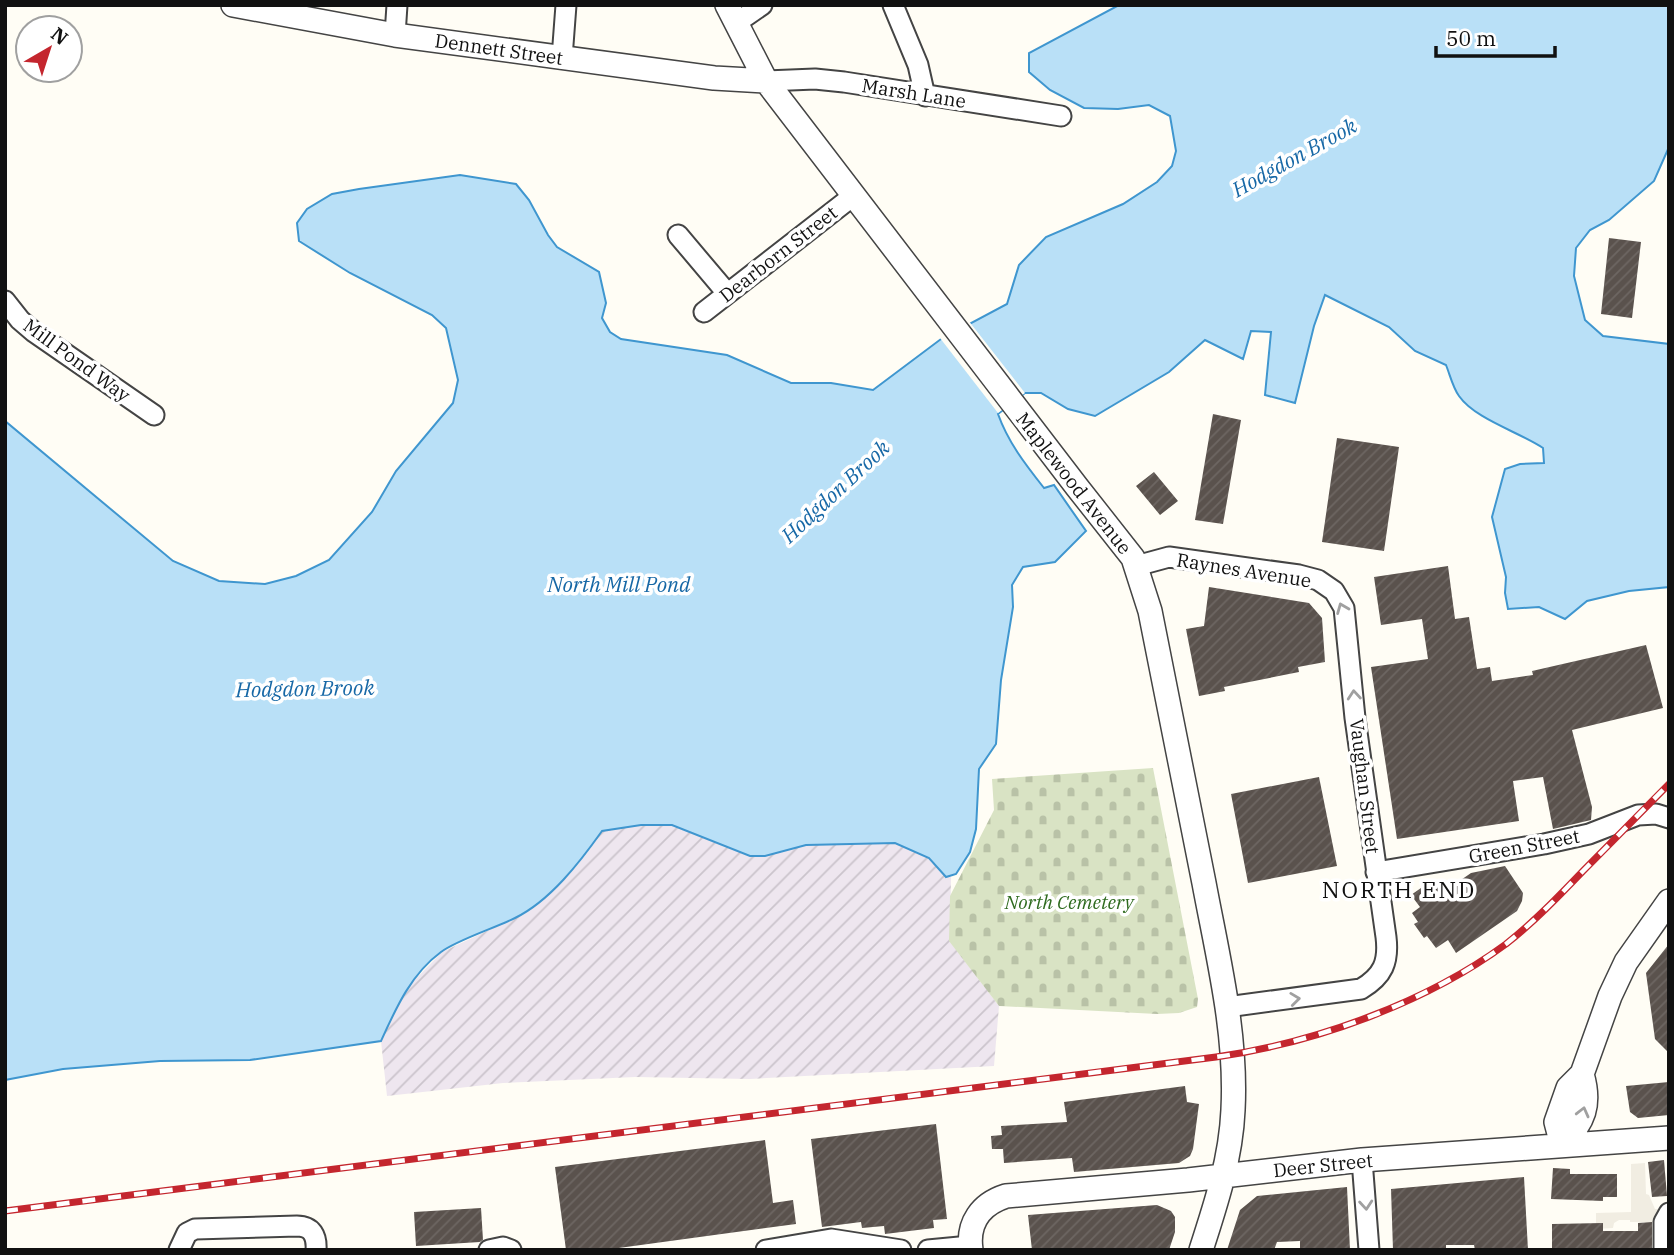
<svg xmlns="http://www.w3.org/2000/svg" width="1674" height="1255" viewBox="0 0 1674 1255" font-family="'IBM Plex Serif',serif">
<style>
.industrial{fill:url(#industrial-furrows)}
.cemetery{fill:url(#cemetery-stones)}
.plaza{fill:#f1ede2}
.water{fill:#b9e0f7;stroke:#3f96cf;stroke-width:2}
.pier{fill:#fffdf5}
.building{fill:url(#building-hatch)}
.lines{fill:none;stroke-linecap:round;stroke-linejoin:round}
.minor-casing{stroke:#444;stroke-width:23}
.tertiary-casing{stroke:#444;stroke-width:26}
.minor{stroke:#fff;stroke-width:19}
.tertiary{stroke:#fff;stroke-width:23}
.rail-casing{stroke:#c4262e;stroke-width:7}
.rail{stroke:#fff;stroke-width:4.5;stroke-dasharray:13;stroke-linecap:butt}
.oneway{stroke:#a0a0a0}
.labels{text-anchor:middle;dominant-baseline:central;stroke-width:7;stroke-linejoin:round;paint-order:stroke}
.street-label{font-size:19px;fill:#111;stroke:#fff}
.park-label{font-size:19px;font-style:italic;fill:#2f6b1f;stroke:#fff}
.water-label{font-size:21px;font-style:italic;fill:#1768a6;stroke:#fff}
.quarter-label{font-size:23px;letter-spacing:2px;fill:#111;stroke:#fff}
</style>
<defs>
<pattern id="industrial-furrows" width="10" height="10" patternUnits="userSpaceOnUse" patternTransform="scale(1.75)"><rect width="10" height="10" fill="#eee6ef"/><path d="M-1 1l2-2M0 10L10 0M9 11l2-2" fill="none" stroke="#cbc4cc"/></pattern>
<pattern id="cemetery-stones" width="16" height="16" patternUnits="userSpaceOnUse" patternTransform="scale(1.75)"><rect width="16" height="16" fill="#d9e3c4"/><path d="M2 7V4a2 2 0 0 1 4 0v3zM10 15v-3a2 2 0 0 1 4 0v3z" fill="#b9c2a7"/></pattern>
<pattern id="building-hatch" width="6" height="6" patternUnits="userSpaceOnUse" patternTransform="scale(1.75)"><rect width="6" height="6" fill="#5a524d"/><path d="M-1 1l2-2M0 6l6-6M5 7l2-2" fill="none" stroke="#6d6662"/></pattern>
</defs>
<rect width="100%" height="100%" fill="#fffdf5"/>
<path class="industrial" d="M641,825H672L750,856H765L806,845L895,843L929,858L941,873L951,877L950,941L999,1006L994,1066L750,1079L635,1077L503,1083L387,1096L381,1041L406,989L442,952L519,916L561,883L579,863L601,831Z"/>
<path class="cemetery" d="M1153,768L1198,999L1197,1007L1179,1013L1157,1014L999,1006L949,941L950,896L994,810L992,779Z"/>
<path class="plaza" d="M1645,1163L1646,1194L1649,1195L1655,1209H1666L1658,1222H1630V1220H1619L1614,1223L1613,1228L1596,1229V1213L1631,1212V1164Z"/>
<path class="water" d="M1119,5H1669V147L1654,181L1609,220L1590,230L1576,248L1574,276L1585,320L1603,336L1669,344V587L1629,591L1587,601L1565,619L1539,607L1508,609L1505,593L1506,577L1492,517L1505,469L1520,464L1544,463L1543,448C1519,432 1475,419 1459,396C1453,388 1450,375 1446,365L1415,351L1389,327L1325,295L1314,326L1295,403L1265,395L1271,332L1251,331L1243,359L1205,340L1169,372L1095,416L1068,409L1041,393H1025L998,414C1008,442 1025,464 1044,488L1054,485L1086,531L1055,562L1023,567L1012,585L1013,607L1001,680L996,744L979,769L976,829L970,852L956,874L946,877L929,858L895,843L806,845L765,856H750L672,825H641L602,831C580,862 550,901 515,918C495,928 457,940 441,952C411,974 396,1008 381,1041L250,1060L160,1061L63,1069L5,1080V421L173,561L219,581L265,584L296,576L329,560L372,512L396,471L453,403L458,380L446,328L432,315L350,273L299,241L297,223L307,209L332,194L359,189L460,175L516,184L529,200L548,235L557,247L599,272L606,303L602,318L610,332L621,339L727,355L791,383H831L873,390L941,339L1007,304L1019,265L1046,237L1123,204L1157,182L1172,166L1176,151L1170,116L1149,105L1118,109L1084,108L1050,90L1029,72V53Z"/>
<path class="pier" d="M968,320L1025,393L998,413L940,338Z"/>
<path class="building" d="M1609,238L1641,242L1632,318L1601,314Z
M1213,414L1241,420L1223,524L1195,520Z
M1337,438L1399,447L1384,551L1322,542Z
M1154,472L1178,501L1160,515L1136,486Z
M1448,566L1455,619L1469,617L1477,669L1490,667L1492,681L1533,675L1532,671L1646,645L1663,708L1572,730L1592,807L1591,820L1553,829L1543,777L1513,781L1519,821L1397,839L1371,667L1428,659L1422,619L1381,625L1374,577Z
M1209,587L1309,603L1322,618L1325,662L1298,667L1299,672L1224,687L1225,691L1199,696L1186,629L1204,626Z
M1319,777L1337,866L1248,883L1231,794Z
M1505,866L1523,893L1522,901L1517,911L1456,953L1448,940L1436,948L1427,936L1424,938L1414,924L1418,922L1412,913L1420,907L1411,895L1431,881L1433,883L1452,886L1471,873Z
M1669,944V1053L1655,1039L1646,973Z
M1669,1082V1115L1638,1118L1630,1112L1626,1086Z
M1185,1086L1187,1102L1199,1104L1193,1149L1190,1156L1179,1163L1074,1172L1072,1158L1004,1163L1003,1149H992L991,1136L1002,1135L1001,1126L1067,1122L1064,1102Z
M936,1124L947,1219L933,1220L934,1228L885,1234L884,1226L862,1228L861,1222L822,1227L811,1139Z
M765,1140L773,1203L793,1200L796,1224L604,1250H566L555,1167Z
M1664,1160L1667,1196L1652,1197L1648,1162Z
M1553,1168L1570,1169V1174H1617V1197H1603V1201L1551,1199Z
M1524,1177L1528,1250H1475L1474,1245H1446V1250H1393L1391,1189Z
M1347,1187L1350,1250H1300V1241L1277,1242L1274,1250H1227L1240,1210L1257,1196Z
M1157,1205L1171,1211L1175,1217V1232L1169,1250H1032L1028,1215Z
M481,1208L483,1240L480,1242L416,1246L414,1212Z
M1652,1222V1248L1552,1250V1224L1603,1223V1231H1638V1223Z"/>
<g class="lines">
<defs>
<path id="minor" d="M893,5L918,65L925,96
M736,23L762,5
M395,35L397,5
M562,58L566,5
M766,81L815,79L844,82L1061,116
M678,235L727,293
M5,301L20,320L34,332L154,415
M704,312L853,196
M1136,566L1169,557L1299,575L1318,580L1334,591L1344,608L1355,718L1386,937C1389,962 1383,976 1361,989L1227,1007
M1376,872L1544,844L1589,834L1638,815L1656,814L1669,818
M1362,1160L1369,1250
M179,1250L187,1233L195,1229L297,1226C312,1226 317,1236 316,1250
M489,1250L503,1247L511,1250
M766,1250L831,1239L901,1250
M928,1250L970,1246
M1664,1250V1222L1669,1213"/>
<path id="tertiary" d="M233,5L395,35L714,78L766,81
M727,5L766,81L1077,487L1133,558L1150,611C1168,701 1186,792 1204,883C1218,958 1237,1033 1233,1110C1231,1158 1216,1204 1201,1250
M1562,1145L1556,1122L1568,1088L1582,1074L1610,996L1626,962L1669,901
M1562,1145C1584,1122 1591,1105 1582,1074
M971,1250C967,1223 981,1204 1006,1196L1188,1180L1362,1160L1669,1138"/>
</defs>
<use href="#minor" class="minor-casing"/>
<use href="#tertiary" class="tertiary-casing"/>
<use href="#minor" class="minor"/>
<use href="#tertiary" class="tertiary"/>
<defs>
<path id="rail" d="M5,1211L1216,1057C1314,1043 1426,1003 1506,944C1534,922 1559,896 1583,871C1612,842 1640,813 1669,784"/>
</defs>
<use href="#rail" class="rail-casing"/>
<use href="#rail" class="rail"/>
</g>
<defs><path id="oneway-chevron" d="M-2-3.5L2.5 0L-2 3.5" fill="none" stroke-width="1.6" stroke-linecap="round" stroke-linejoin="round" transform="scale(1.75)"/></defs>
<g class="oneway">
<use href="#oneway-chevron" transform="translate(1342 608) rotate(-112)"/>
<use href="#oneway-chevron" transform="translate(1354 695) rotate(-95)"/>
<use href="#oneway-chevron" transform="translate(1295 999) rotate(-7)"/>
<use href="#oneway-chevron" transform="translate(1583 1112) rotate(-76)"/>
<use href="#oneway-chevron" transform="translate(1366 1205) rotate(85)"/>
</g>
<g class="labels">
<g class="street-label">
<text transform="translate(499 49) rotate(8)">Dennett Street</text>
<text transform="translate(914 93) rotate(9)">Marsh Lane</text>
<text transform="translate(778 254) rotate(-38)">Dearborn Street</text>
<text transform="translate(77 360) rotate(36)">Mill Pond Way</text>
<text transform="translate(1074 483) rotate(52)">Maplewood Avenue</text>
<text transform="translate(1244 570) rotate(9)">Raynes Avenue</text>
<text transform="translate(1365 786) rotate(83)">Vaughan Street</text>
<text transform="translate(1524 846) rotate(-11)">Green Street</text>
<text transform="translate(1323 1165) rotate(-6)">Deer Street</text>
</g>
<g class="park-label">
<text x="1069" y="902">North Cemetery</text>
</g>
<g class="water-label">
<text transform="translate(1294 157) rotate(-29)">Hodgdon Brook</text>
<text transform="translate(835 491) rotate(-43)">Hodgdon Brook</text>
<text x="619" y="584">North Mill Pond</text>
<text transform="translate(305 688) rotate(-1)">Hodgdon Brook</text>
</g>
<g class="quarter-label">
<text x="1399" y="889">NORTH END</text>
</g>
</g>
<rect width="1674" height="1255" fill="none" stroke="#111111" stroke-width="14"/>
<g transform="translate(49 49) rotate(39)"><circle r="33" fill="#ffffff" stroke="#a0a0a0" stroke-width="2"/>
<path d="M0-5L12 26L0 18L-12 26Z" fill="#c4262e"/>
<text y="-10" font-size="19" font-weight="bold" text-anchor="middle" fill="#111111">N</text>
</g>
<path d="M1436 46v10h119v-10" fill="none" stroke="#111111" stroke-width="3.5"/>
<text x="1446" y="46" font-size="21" fill="#111111" stroke="#ffffff" stroke-width="5" paint-order="stroke">50 m</text>
</svg>
